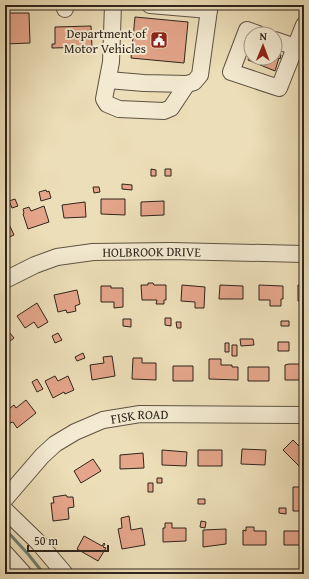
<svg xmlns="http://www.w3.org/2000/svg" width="309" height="579" viewBox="0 0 309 579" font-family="'Gentium Book Plus',serif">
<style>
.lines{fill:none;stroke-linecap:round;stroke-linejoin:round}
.stream{stroke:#6f8074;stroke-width:3}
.building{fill:#e4a58a;stroke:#2f251b}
.minor-casing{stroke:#5e5342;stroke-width:18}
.minor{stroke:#f3ead1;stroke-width:16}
.labels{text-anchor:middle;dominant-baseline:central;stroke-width:4;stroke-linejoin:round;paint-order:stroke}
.poi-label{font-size:13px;fill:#2f251b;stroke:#f3ead1;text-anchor:end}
.street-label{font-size:13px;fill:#2f251b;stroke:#f3ead1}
</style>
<rect width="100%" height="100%" fill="#ecdeb8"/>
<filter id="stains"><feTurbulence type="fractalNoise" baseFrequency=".005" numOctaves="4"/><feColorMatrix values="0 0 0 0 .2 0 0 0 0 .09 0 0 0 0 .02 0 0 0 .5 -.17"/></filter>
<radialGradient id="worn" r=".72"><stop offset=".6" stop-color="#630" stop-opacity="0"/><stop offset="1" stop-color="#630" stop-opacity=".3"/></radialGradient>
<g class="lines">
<path class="stream" d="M5,529L28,554L44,574"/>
</g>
<path class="building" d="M5,13H29L30,43L5,44Z
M135,17L188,22L184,63L131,58Z
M91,26L92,47L52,48V44H55V27Z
M251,50V58H275V53L281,55L280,59L279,58L275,71L248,60Z
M151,169L156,170V176H151Z
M165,169H171V176H165Z
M122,184L132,185V190L122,189Z
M93,187H99L100,192L94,193Z
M46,190L47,192L49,191L51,198L41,201L39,192Z
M15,199L18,206L12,208L9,201Z
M101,199H125V215L101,214Z
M164,201V215L141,216V202Z
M85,202L86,217L64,218L62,205Z
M44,206L49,222L28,229L23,214L24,213L23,209L29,207L31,211Z
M8,222L14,235L5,239V223Z
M148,283H153L154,285H166V300H164V304H156L157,300H142L141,285H148Z
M182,285L205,287L204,308H195V302L181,301Z
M220,285L243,286V299H219Z
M259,285L283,286V299H281V306H270V300H259Z
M298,285H304V301H298Z
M101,286H111V288H123V307L114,308V302H101Z
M77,290L80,304L75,306L76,311L67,313L66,310L58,312L54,295Z
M37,303L48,322L38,328L34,322L25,328L17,316Z
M165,318H171V326L165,325Z
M123,319H131V327L123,326Z
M281,321H289V326H281Z
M176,322H181V328H177Z
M5,327L14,338L5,345Z
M58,333L62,340L55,343L52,336Z
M240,339H253L254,345L241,346Z
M278,342H289V351H278Z
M225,343H229V352H225Z
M232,345H237V356H232Z
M83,353L85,358L77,361L75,357Z
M112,356L115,376L92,380L90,365L104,363L103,357Z
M133,358H142V363H156V380L132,379Z
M209,359H221V365H232V367H238V380L209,379Z
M289,364H304V380H285V365Z
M173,366H193V381H173Z
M248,367H269V381H248Z
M55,376L58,381L68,376L74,390L65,394L64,392L53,398L45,381Z
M37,379L43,389L37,392L32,382Z
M26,400L36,413L17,428L13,422L10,423L5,416V412L14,405L16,408Z
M293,440L304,451V464L302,463L299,466L283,450Z
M242,449L266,450L265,465L241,464Z
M162,450L187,452L186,466L162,465Z
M198,450H222V466H198Z
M143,453L144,468L120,469V455Z
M93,459L101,471L81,483L74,471Z
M157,478H162V483H157Z
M148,483H153V492H148Z
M293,487H304V511H293Z
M66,495L67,497H73L74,507L68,508L69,519L53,521L51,503H54L53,497Z
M198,499H205V504H198Z
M279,508H286V514L279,513Z
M129,516L131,530L142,528L145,545L122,549L118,529L122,528L121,518Z
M201,521L206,522L205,528L200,527Z
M165,523H172V528H186V541L163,542V528H165Z
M246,527H254V531H266V545H243V530L246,531Z
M226,529V544L203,547V530Z
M284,531H304V545H284Z
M84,536L102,546L104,543L105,544L103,547L106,548L98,561L77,549Z"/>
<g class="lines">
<defs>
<g id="minor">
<path d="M65,5V9"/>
<path d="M113,5L111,62L104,99L107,104L119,109L164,111L171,108L187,84"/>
<path d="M150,5L209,10L210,5"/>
<path d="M258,34L247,30L231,72L279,88L304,25"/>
<path d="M275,40L295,47"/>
<path d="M108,80L144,83L187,84L194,82L200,75L209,10"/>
<path id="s1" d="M5,280L35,265L57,257L93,252L171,251L304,254"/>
<path id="s2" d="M5,499L42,456L55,444L75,432L103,420L140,414L304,415"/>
<path d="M5,510L38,542L65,574"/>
<path d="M5,553L24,574"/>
</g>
</defs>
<use href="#minor" class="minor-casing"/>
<use href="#minor" class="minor"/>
</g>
<defs>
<symbol id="civic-square" viewBox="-11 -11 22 22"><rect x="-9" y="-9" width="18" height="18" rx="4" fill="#8f2418" stroke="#f3ead1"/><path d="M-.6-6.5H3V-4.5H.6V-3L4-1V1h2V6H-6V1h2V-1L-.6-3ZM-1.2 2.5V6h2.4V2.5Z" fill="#fff"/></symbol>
</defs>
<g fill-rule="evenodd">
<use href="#civic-square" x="149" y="30" width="20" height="20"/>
</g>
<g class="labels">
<g class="poi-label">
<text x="146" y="33">Department of<tspan x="146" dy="15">Motor Vehicles</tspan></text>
</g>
<g class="street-label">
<text stroke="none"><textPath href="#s1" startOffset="152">HOLBROOK DRIVE</textPath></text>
<text stroke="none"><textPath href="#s2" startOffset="165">FISK ROAD</textPath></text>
</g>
</g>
<rect width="309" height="579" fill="none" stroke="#ecdeb8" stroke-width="20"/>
<rect x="6" y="6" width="297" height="567" fill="none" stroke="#2f251b" stroke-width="2"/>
<rect x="10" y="10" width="289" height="559" fill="none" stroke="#2f251b"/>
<g transform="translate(263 46) rotate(1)"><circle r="19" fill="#f3ead1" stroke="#a59b88"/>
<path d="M0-3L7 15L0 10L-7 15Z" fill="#8f2418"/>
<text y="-6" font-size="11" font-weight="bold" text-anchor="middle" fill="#2f251b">N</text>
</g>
<path d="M28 545v6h80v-6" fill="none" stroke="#2f251b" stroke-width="2"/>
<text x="34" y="545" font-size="12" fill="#2f251b" stroke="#f3ead1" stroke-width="3" paint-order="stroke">50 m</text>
<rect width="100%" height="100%" filter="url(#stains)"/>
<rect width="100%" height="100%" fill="url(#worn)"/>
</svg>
